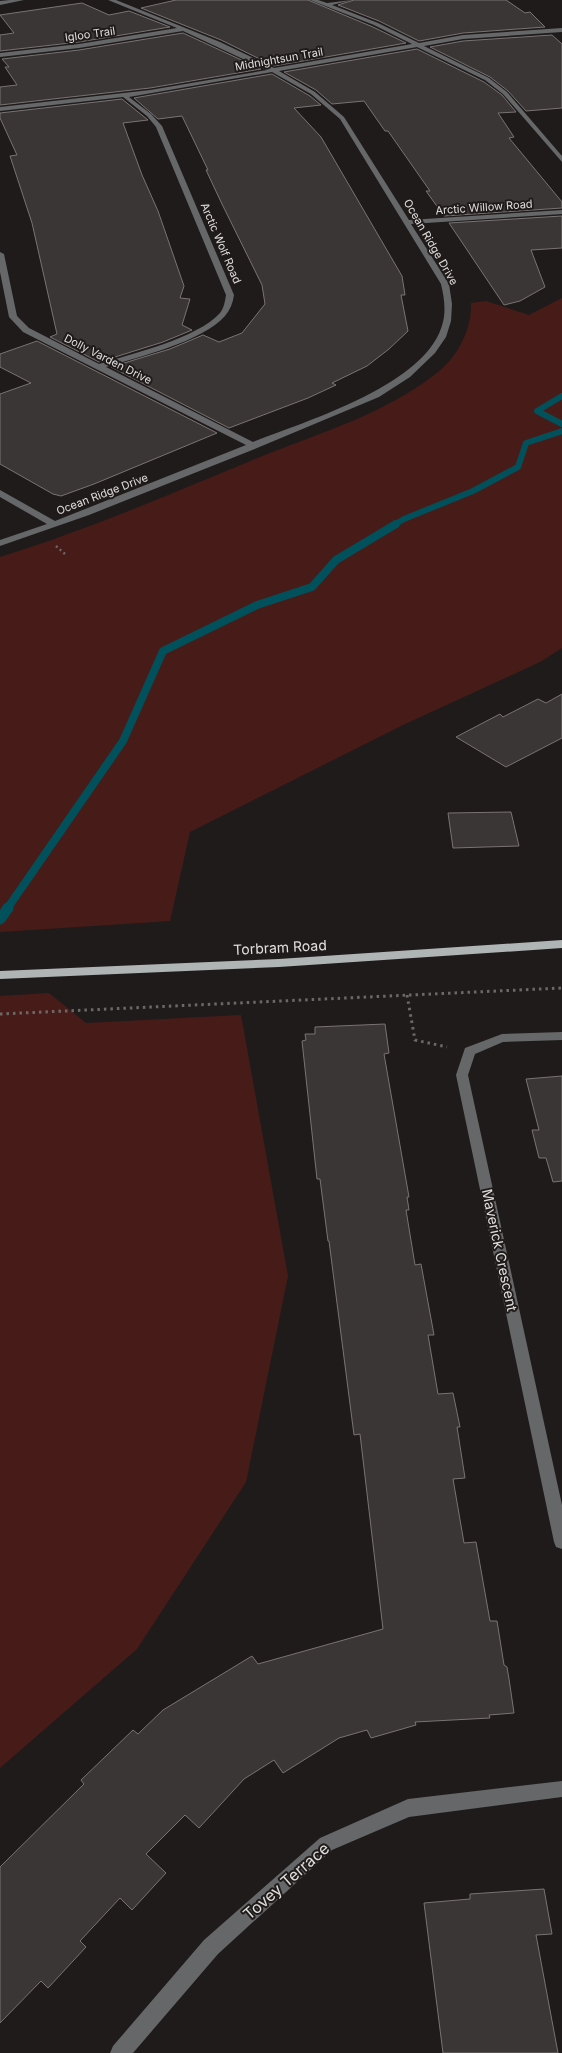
<svg xmlns="http://www.w3.org/2000/svg" width="562" height="2053" viewBox="0 0 562 2053" font-family="Inter,sans-serif">
<style>
.green{fill:#471c18}
.lines{fill:none;stroke-linecap:round;stroke-linejoin:round}
.stream-far2{stroke:#00515c;stroke-width:6}
.stream-far1{stroke:#00515c;stroke-width:8}
.stream{stroke:#00515c;stroke-width:11}
.building{fill:#3b3636;stroke:#797473}
.path-far1{stroke:#6c6868;stroke-width:2.5;stroke-dasharray:2 3;stroke-linecap:butt}
.path{stroke:#6c6868;stroke-width:3;stroke-dasharray:2.5 4;stroke-linecap:butt}
.minor{fill:#656768;fill-rule:evenodd}
.major{fill:#afb4b5;fill-rule:evenodd}
.labels{text-anchor:middle;dominant-baseline:central;stroke-width:4;stroke-linejoin:round;paint-order:stroke}
.far-street-label{font-size:11px;fill:#e0dddd;stroke:#201b1b}
.street-label{font-size:14px;fill:#e0dddd;stroke:#201b1b}
.near-street-label{font-size:16px;fill:#e0dddd;stroke:#201b1b}
</style>
<rect width="100%" height="100%" fill="#201b1b"/>
<path class="green" d="M562,298V648L540,662L403,725L190,832L170,921L0,932V557C91,529 177,491 265,455C323,432 389,412 438,372C458,356 472,329 471,303L486,301L529,315Z
M49,993L86,1023L241,1015L288,1276L246,1482L137,1649L0,1768V996Z"/>
<g class="lines">
<path class="stream-far2" d="M562,396L537,411L562,424
M394,525L404,519L473,491L518,467L526,443L562,431"/>
<path class="stream-far1" d="M7,909L123,741L163,651L257,605L312,587L336,560L396,524"/>
<path class="stream" d="M0,919L8,908"/>
</g>
<path class="building" d="M176,0H308L373,27L406,43L274,66L221,40L141,8Z
M354,0H506L525,13L530,12L545,27L463,33L419,41L379,21L338,5Z
M82,3L109,15L129,11L170,27L79,42L0,51V35L14,33L0,15Z
M183,33L261,69L150,88L0,105V87L17,85L5,67H9L2,59L79,50Z
M552,35L562,44V108L526,111L508,91L490,77L430,47L463,41Z
M417,49L484,82L502,95L516,112L498,113L514,137L509,138L562,202V208L444,216L426,191H430L388,131H385L364,101L332,104L316,90L284,72Z
M272,74L310,96L321,105L294,108L321,137L402,276L405,295H401L408,331L389,349L367,366L332,383L336,385L308,398L229,428L111,367L170,349L203,335L219,342L242,333L265,304L262,285L222,204L206,170H208L182,116L158,119L134,98Z
M122,99L148,120L123,123L142,175L158,211L184,286L180,298L190,299L182,325L192,330L163,342L99,362L50,337L57,334L32,223L10,156L17,155L0,118V113Z
M562,216V248L531,250L545,287L520,301L504,305L449,223Z
M37,341L217,433L94,484L61,496L53,494L0,464V394L31,383L0,367V354Z
M562,694V738L506,767L456,737L500,714L503,717L538,699L546,703Z
M511,812L519,846L453,848L448,813Z
M385,1024L389,1053L384,1054L409,1197H407L409,1210H406L415,1265L421,1264L434,1335H428L438,1394L453,1393L460,1427H457L465,1478L453,1479L464,1543L476,1542L490,1621H497L504,1665L507,1667L509,1679L514,1713L489,1715L490,1718L415,1722L416,1725L371,1738L367,1730L339,1738L283,1773L274,1760L244,1779L199,1828L185,1815L146,1854L166,1873L132,1910L120,1898L80,1941L86,1947L48,1988L41,1981L0,2023V1867L84,1784L81,1780L133,1730L138,1734L163,1710L252,1656L258,1664L383,1629L360,1434L354,1435L329,1241H328L320,1179H317L302,1041L306,1040L305,1034H315V1027Z
M562,1076V1181L553,1182L546,1158H539L532,1130H539L526,1079Z
M544,1889L552,1934L536,1935L558,2053H443L424,1903L470,1899V1894Z"/>
<g class="lines">
<path class="path-far1" d="M56,546L65,554"/>
<path class="path" d="M407,995L415,1040L447,1047
M0,1014L562,988"/>
<path class="minor" d="M10,0H24L0,5V1Z
M108,0H116L220,42L274,68L412,44L374,25L310,0H318L327,3L352,0L332,5L378,23L419,43L463,35L562,28V32L463,39L424,46L489,78L507,92L562,156V162L503,94L485,80L417,47L279,71L315,92L344,117L409,220L562,210V214L411,224L449,284L452,304L451,321L446,337L435,353L410,377L379,397L257,448L89,515L0,546V540L47,524L0,497V490L55,521L246,445L23,332L9,317L0,272V252L4,254L17,316L29,328L99,364C131,354 198,338 220,313C224,308 225,301 226,295L156,127L147,116L123,97L0,111V107L150,90L267,70L183,31L79,48L0,57V53L79,44L177,28ZM272,72L311,94L340,119L441,284C444,297 446,309 443,322C428,385 308,420 253,442L106,367C138,357 202,342 225,316C230,310 233,303 234,295L162,126L151,114L129,97Z
M562,1032V1040L503,1042L475,1054L468,1075L562,1505V1549L556,1547L554,1542L456,1075L465,1048L502,1034Z
M562,1781V1797L409,1817L332,1850L218,1954L133,2053H110L113,2046L204,1940L320,1838L408,1799Z"/>
<path class="major" d="M562,940V948L279,967L0,979V971L279,959Z"/>
</g>
<g class="labels">
<g class="far-street-label">
<text transform="translate(90 34) rotate(-8)">Igloo Trail</text>
<text transform="translate(279 59) rotate(-10)">Midnightsun Trail</text>
<text transform="translate(484 207) rotate(-4)">Arctic Willow Road</text>
<text transform="translate(431 242) rotate(60)">Ocean Ridge Drive</text>
<text transform="translate(221 243) rotate(67)">Arctic Wolf Road</text>
<text transform="translate(108 359) rotate(27)">Dolly Varden Drive</text>
<text transform="translate(102 494) rotate(-21)">Ocean Ridge Drive</text>
</g>
<g class="street-label">
<text transform="translate(280 947) rotate(-3)">Torbram Road</text>
<text transform="translate(500 1250) rotate(78)">Maverick Crescent</text>
</g>
<g class="near-street-label">
<text transform="translate(286 1881) rotate(-41)">Tovey Terrace</text>
</g>
</g>
</svg>
